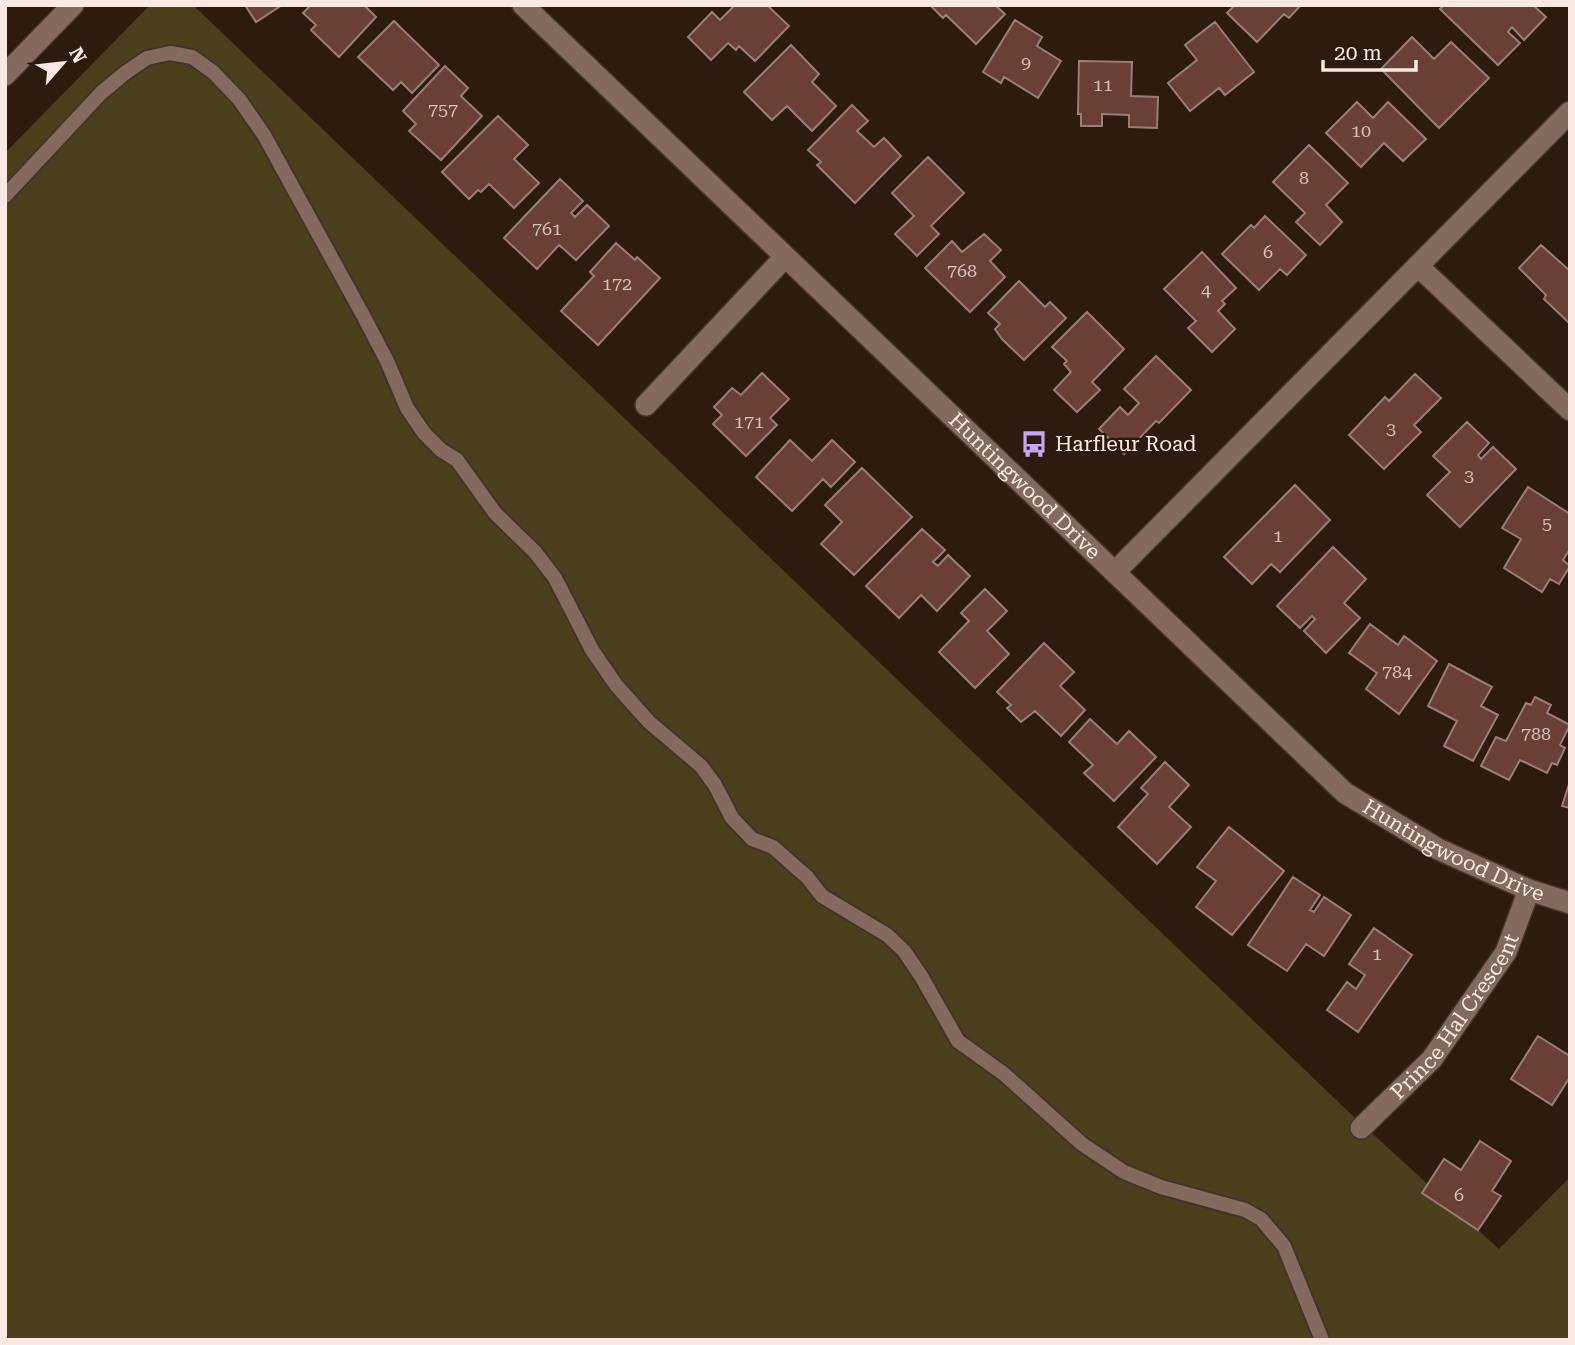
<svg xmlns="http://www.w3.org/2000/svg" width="1575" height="1345" viewBox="0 0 1575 1345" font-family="'Roboto Serif',serif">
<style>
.green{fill:#4a401b}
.building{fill:#6a3f38;stroke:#997d78;stroke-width:2}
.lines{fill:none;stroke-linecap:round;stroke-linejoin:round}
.lane-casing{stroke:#43342d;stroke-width:18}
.street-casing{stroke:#43342d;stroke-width:24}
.secondary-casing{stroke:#43342d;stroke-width:24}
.lane{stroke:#826b5e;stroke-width:14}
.street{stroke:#826b5e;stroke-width:21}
.secondary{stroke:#826b5e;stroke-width:21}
.labels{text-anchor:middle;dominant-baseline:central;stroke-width:5;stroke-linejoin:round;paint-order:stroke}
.number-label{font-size:18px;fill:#d4bfb8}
.poi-label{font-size:21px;fill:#f8eae3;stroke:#2e1b10;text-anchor:start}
.street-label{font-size:21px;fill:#f8eae3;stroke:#2e1b10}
</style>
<rect width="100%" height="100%" fill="#2e1b10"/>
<path class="green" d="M150,5H193L1354,1117L1499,1249L1570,1177V1340H5V153Z"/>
<path class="building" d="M245,5H282L256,22Z
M311,5H364L376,17L339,57L311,30L316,25L303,13Z
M735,5H767L789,26L755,61L739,46L736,50L728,43L711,60L688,37L712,12L720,20Z
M995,5L1005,14L976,44L946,15L943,18L931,6Z
M1235,5H1301L1289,18L1284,14L1257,42L1227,13Z
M1444,5H1533L1546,17L1524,40L1512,27L1508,32L1520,43L1498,65L1440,9Z
M1015,20L1042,37L1037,46L1061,61L1038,98L1004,77L1001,83L983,72Z
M394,21L439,65L412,93L401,82L393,90L358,57Z
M1215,22L1254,72L1225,95L1219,88L1190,111L1168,83L1197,60L1185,45Z
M1412,37L1434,59L1451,42L1489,78L1439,128L1381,69Z
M791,45L819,74L812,82L836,106L812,131L787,106L772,120L744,92Z
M1079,61L1132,62L1131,96L1158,97L1157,128L1129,127V115L1102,114V126H1081V114H1078Z
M445,66L468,88L461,96L482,116L441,160L409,131L416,124L403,111Z
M1357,102L1373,118L1388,102L1426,139L1403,161L1384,143L1361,167L1326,133Z
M852,105L868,121L857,131L874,147L884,138L901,156L855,203L817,165L821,162L808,150Z
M498,116L528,145L514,159L539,183L514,208L489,184L481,192L478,190L469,199L442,172Z
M1309,145L1348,183L1326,205L1342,222L1320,245L1296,222L1305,213L1273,182Z
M928,157L964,193L931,226L939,234L917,256L895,234L914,216L892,193Z
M560,179L583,201L571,213L575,217L587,205L609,226L576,260L559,245L537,269L504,238Z
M1265,216L1306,255L1287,275L1280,269L1259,290L1222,254L1251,225L1254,228Z
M984,234L1001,250L990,261L1005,277L970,312L925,268L952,241L962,252Z
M616,243L635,260L637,257L660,278L598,345L561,311L594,276L590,272Z
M1541,245L1570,271V324L1544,299L1546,295L1519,268Z
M1202,252L1236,288L1222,301L1225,304L1218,311L1235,329L1212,352L1188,328L1196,321L1164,289Z
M1019,281L1045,307L1050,302L1066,318L1024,360L1002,339L995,329L1000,324L988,313Z
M1087,312L1124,349L1092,382L1100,390L1077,412L1054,390L1071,372L1064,364L1067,361L1052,347Z
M1156,356L1191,390L1159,423L1156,421L1124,454L1099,429L1120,407L1128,415L1139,403L1124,389Z
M762,373L789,399L770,418L777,425L746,456L713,424L722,415L714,407L732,388L741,395Z
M1415,374L1441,398L1414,425L1421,432L1384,469L1349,435L1385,397L1389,401Z
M1467,422L1489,443L1478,455L1481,459L1493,447L1516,469L1460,527L1427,495L1450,472L1433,456Z
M790,440L812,461L832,440L855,462L831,487L823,479L792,511L756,477Z
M862,468L912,517L854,575L821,544L842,522L825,505Z
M1295,485L1330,520L1280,572L1271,564L1252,584L1224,557Z
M1528,487L1570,514V549L1563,560L1570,566L1559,584L1550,579L1542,592L1504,568L1521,539L1502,528Z
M922,529L945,550L933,562L938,566L948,555L970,576L937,611L921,595L899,618L866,586Z
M1333,547L1366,579L1344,603L1360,618L1326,653L1304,631L1315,619L1312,616L1300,628L1277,606Z
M985,589L1007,611L987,631L1009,654L975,688L939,652L969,621L961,613Z
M1370,624L1398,645L1404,636L1437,661L1399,714L1366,689L1377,673L1349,653Z
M1044,643L1074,672L1060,686L1085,710L1061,736L1035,711L1021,722L1007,708L1011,705L997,692Z
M1449,664L1492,687L1481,706L1498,715L1473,761L1444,746L1457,721L1428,706Z
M1535,697L1551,705L1547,713L1570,725L1560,745L1565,748L1557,765L1552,763L1547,773L1520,760L1509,780L1481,766L1496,737L1506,741L1526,703L1531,705Z
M1090,719L1117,744L1129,731L1156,757L1114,801L1084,773L1093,765L1069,742Z
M1165,762L1189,785L1169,807L1191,827L1157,864L1118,827L1148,794L1141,788Z
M1570,781V808L1562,806Z
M1229,827L1284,871L1232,935L1196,907L1216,881L1197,867Z
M1293,877L1320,895L1310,910L1314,912L1324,897L1351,915L1324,956L1306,944L1287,971L1248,945Z
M1374,928L1412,955L1358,1032L1327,1010L1347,982L1356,989L1365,975L1349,964Z
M1538,1036L1570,1056V1077L1552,1105L1511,1079Z
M1480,1141L1511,1161L1492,1191L1501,1196L1478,1230L1422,1193L1444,1159L1461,1170Z"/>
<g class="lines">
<defs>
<path id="lane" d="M5,196L101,93L125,73L147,58L170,53L192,57L213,72L239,99L264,135L364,317L387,361L407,408L424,433L441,450L457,460L495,513L535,552L555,578L592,650L616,685L649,722L701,766L715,785L732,818L752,839L773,847L807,877L822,896L887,935L904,951L921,976L958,1041L1004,1074L1082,1144L1124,1172L1161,1187L1245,1210L1261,1219L1284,1246L1322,1340"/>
<g id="street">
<path d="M1418,266L1570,410"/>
<path d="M646,405L785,257"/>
<path d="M1115,572L1570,112"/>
<path id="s1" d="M1361,1128L1432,1059L1506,952L1529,890"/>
</g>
<g id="secondary">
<path id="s2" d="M523,5L1345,793L1438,849L1529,890L1570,903"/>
<path d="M5,75L73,5"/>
</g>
</defs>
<use href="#lane" class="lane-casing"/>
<use href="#street" class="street-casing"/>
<use href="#secondary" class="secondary-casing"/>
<use href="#lane" class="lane"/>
<use href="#street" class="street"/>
<use href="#secondary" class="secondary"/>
</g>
<defs>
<symbol id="bus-bare" viewBox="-9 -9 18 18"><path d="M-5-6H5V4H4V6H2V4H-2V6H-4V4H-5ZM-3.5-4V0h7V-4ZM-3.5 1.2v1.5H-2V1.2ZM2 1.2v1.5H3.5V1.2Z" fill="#c5a6f0" stroke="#2e1b10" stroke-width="2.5" paint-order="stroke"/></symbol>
</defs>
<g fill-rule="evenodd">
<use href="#bus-bare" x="1015" y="425" width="38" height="38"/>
</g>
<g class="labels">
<g class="number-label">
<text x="1026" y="62">9</text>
<text x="1103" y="84">11</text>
<text x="443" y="109">757</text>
<text x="1361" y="130">10</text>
<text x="1304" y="177">8</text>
<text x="547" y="228">761</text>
<text x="1268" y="251">6</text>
<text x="962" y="270">768</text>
<text x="617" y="283">172</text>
<text x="1206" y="289">4</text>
<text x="749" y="421">171</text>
<text x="1391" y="428">3</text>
<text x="1469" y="475">3</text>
<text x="1547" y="523">5</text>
<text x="1278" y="535">1</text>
<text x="1397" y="671">784</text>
<text x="1536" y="733">788</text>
<text x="1377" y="953">1</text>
<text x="1459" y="1194">6</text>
</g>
<g class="poi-label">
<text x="1055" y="444">Harfleur Road</text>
</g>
<g class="street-label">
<text stroke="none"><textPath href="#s2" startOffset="695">Huntingwood Drive</textPath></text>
<text stroke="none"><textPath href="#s2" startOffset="1262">Huntingwood Drive</textPath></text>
<text stroke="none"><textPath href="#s1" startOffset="147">Prince Hal Crescent</textPath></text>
</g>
</g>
<rect width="1575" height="1345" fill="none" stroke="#f8eae3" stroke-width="14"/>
<g transform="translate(63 63) rotate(62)" stroke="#2e1b10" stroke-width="5" paint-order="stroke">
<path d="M0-5L12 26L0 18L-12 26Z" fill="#f8eae3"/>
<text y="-10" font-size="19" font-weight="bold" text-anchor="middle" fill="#f8eae3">N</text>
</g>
<path d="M1323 60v10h93v-10" fill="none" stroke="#f8eae3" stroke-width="3.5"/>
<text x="1334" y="60" font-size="21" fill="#f8eae3" stroke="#2e1b10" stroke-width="5" paint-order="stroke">20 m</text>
</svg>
